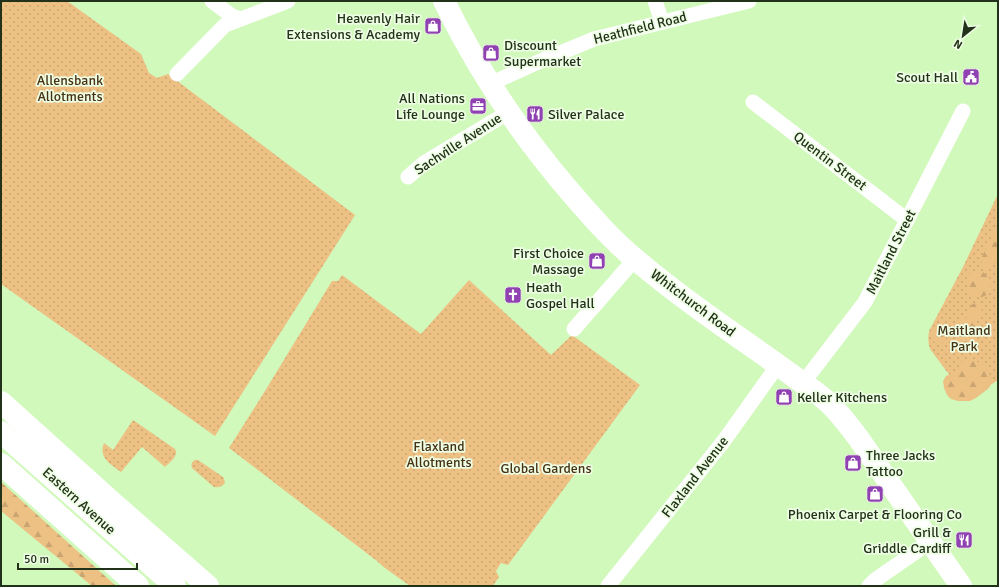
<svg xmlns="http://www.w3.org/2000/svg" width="999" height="587" viewBox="0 0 999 587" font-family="Signika,sans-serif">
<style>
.green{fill:url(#green-dots)}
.forest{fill:url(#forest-firs)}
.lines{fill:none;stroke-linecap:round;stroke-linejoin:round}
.street{stroke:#fff;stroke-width:15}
.primary{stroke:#fff;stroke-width:22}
.highway{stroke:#fff;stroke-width:22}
.labels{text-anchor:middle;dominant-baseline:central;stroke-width:3.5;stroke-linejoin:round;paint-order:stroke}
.poi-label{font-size:14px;fill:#223119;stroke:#eefee5;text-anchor:end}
.street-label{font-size:14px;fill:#223119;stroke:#eefee5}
.park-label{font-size:14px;fill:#473214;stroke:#eefee5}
</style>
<defs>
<pattern id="green-dots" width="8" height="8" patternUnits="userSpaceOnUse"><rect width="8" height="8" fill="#edc084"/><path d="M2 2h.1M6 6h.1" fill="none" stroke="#cba571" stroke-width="1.8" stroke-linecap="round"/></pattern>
<pattern id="forest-firs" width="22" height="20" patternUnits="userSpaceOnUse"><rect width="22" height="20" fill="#edc084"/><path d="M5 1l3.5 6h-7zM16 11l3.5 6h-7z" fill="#cba571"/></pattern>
</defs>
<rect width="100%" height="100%" fill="#d1f9bb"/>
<path class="green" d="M1,1H67L141,54L149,73L157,78L168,74L355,215L215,436L1,284Z
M998,194V380L968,400L930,349C928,342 928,338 929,331L963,267Z
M342,275L421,334L469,280L551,355L572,335L640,385L508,565L501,563L496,571L499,577L493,586H410L385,568L377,561L229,448L265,391L332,281H338Z
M133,420L175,449C179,456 170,462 165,467L142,447L121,472C111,464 98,458 104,443L113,450Z
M195,460H198L223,477L224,479L225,483C221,487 219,488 214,487L192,468C191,464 191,463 195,460Z"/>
<path class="forest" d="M998,223V251L995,262L989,267H983L981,259Z
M982,271L991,280C990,282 991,286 990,289C984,305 967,294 966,282C966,280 967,278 967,275L973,272Z
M975,303L979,304L982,309L980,315L972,322L976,331L974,338C966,341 961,342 954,337C954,330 956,326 959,321L966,318L968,316L967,307Z
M938,323L945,324C954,352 925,346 931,330C933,327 935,325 938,323Z
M968,358L980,363L985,367L991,377L992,382L989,388L976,398L970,401H958L951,399L947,395L944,388L943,381L946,376C957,372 957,368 963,360Z
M1,482L116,586H92L1,511Z"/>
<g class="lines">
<path class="street" d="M212,1L232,16L241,19
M655,1L662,22
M177,74L225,25L288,1
M490,84L536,63L594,39L749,1
M753,102L907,220
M408,177L424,163L509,112
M574,329L635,259
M803,383L865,302L963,111
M608,586L723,442L778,365
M869,586L875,580L930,542"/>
<path class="primary" d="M444,1C478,71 522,136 572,194C592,217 612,240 635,259C688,304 747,342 803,383C813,390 822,396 831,405C841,415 850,427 859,439L961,586"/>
<path class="highway" d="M1,402L113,503L208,586
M1,432L175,586
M1,464L138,586"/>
</g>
<defs>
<symbol id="shop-square" viewBox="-11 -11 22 22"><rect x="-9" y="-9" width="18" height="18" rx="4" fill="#9142b2" stroke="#eefee5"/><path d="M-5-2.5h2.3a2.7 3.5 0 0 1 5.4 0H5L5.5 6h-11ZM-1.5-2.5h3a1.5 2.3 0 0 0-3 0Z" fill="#fff"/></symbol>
<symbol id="civic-square" viewBox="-11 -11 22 22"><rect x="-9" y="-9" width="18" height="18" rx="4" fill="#9142b2" stroke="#eefee5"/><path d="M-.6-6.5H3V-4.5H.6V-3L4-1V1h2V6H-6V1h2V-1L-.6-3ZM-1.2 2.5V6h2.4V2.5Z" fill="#fff"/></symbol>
<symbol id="office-square" viewBox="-11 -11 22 22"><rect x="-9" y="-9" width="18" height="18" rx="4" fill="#9142b2" stroke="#eefee5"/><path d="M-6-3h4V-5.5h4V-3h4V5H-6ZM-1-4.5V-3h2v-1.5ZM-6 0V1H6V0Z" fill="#fff"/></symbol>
<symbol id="restaurant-square" viewBox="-11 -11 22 22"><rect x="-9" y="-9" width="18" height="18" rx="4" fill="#9142b2" stroke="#eefee5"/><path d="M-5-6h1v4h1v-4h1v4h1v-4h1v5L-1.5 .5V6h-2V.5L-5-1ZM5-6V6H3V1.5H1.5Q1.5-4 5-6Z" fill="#fff"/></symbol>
<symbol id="church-square" viewBox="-11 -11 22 22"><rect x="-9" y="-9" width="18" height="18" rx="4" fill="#9142b2" stroke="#eefee5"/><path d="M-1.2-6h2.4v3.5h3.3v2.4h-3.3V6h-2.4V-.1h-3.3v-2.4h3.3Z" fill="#fff"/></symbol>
</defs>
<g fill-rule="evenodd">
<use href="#shop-square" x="423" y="16" width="20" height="20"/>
<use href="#shop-square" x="481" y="43" width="20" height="20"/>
<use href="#civic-square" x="961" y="67" width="20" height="20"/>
<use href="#office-square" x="468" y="96" width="20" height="20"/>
<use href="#restaurant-square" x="525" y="104" width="20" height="20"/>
<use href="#shop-square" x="587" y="251" width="20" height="20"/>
<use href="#church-square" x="503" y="285" width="20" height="20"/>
<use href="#shop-square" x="774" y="387" width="20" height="20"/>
<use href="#shop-square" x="843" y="453" width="20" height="20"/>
<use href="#shop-square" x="865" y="484" width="20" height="20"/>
<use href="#restaurant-square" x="954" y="530" width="20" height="20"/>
</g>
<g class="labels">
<g class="poi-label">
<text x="420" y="18">Heavenly Hair<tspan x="420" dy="16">Extensions &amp; Academy</tspan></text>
<text x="504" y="45" text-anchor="start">Discount<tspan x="504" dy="16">Supermarket</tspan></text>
<text x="958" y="77">Scout Hall</text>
<text x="465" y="98">All Nations<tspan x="465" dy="16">Life Lounge</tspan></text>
<text x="548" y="114" text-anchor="start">Silver Palace</text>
<text x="584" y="253">First Choice<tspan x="584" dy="16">Massage</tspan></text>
<text x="526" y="287" text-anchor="start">Heath<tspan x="526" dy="16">Gospel Hall</tspan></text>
<text x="797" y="397" text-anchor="start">Keller Kitchens</text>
<text x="866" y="455" text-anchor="start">Three Jacks<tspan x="866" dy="16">Tattoo</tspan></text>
<text x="875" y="514" text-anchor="middle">Phoenix Carpet &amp; Flooring Co</text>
<text x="951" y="532">Grill &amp;<tspan x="951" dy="16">Griddle Cardiff</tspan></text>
</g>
<g class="street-label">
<text transform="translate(640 28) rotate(-14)">Heathfield Road</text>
<text transform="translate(458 144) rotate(-33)">Sachville Avenue</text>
<text transform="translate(830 161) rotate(37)">Quentin Street</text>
<text transform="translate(891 252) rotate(-63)">Maitland Street</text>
<text transform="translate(693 303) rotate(37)">Whitchurch Road</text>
<text transform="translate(695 477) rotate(-52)">Flaxland Avenue</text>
<text transform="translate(79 501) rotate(42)">Eastern Avenue</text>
</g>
<g class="park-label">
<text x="70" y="80">Allensbank<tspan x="70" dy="16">Allotments</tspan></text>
<text x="964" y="330">Maitland<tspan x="964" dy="16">Park</tspan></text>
<text x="439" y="446">Flaxland<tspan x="439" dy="16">Allotments</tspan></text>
<text x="546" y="468">Global Gardens</text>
</g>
</g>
<rect width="999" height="587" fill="none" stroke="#223119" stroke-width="4"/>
<g transform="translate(963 36) rotate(210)" stroke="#eefee5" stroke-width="3" paint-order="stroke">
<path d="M0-3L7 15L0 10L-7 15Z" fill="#223119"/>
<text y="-6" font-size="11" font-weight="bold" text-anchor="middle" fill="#223119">N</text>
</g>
<path d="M18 563v6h119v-6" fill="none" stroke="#223119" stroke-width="2"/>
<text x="24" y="563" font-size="12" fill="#223119" stroke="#eefee5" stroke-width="3" paint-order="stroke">50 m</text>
</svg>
